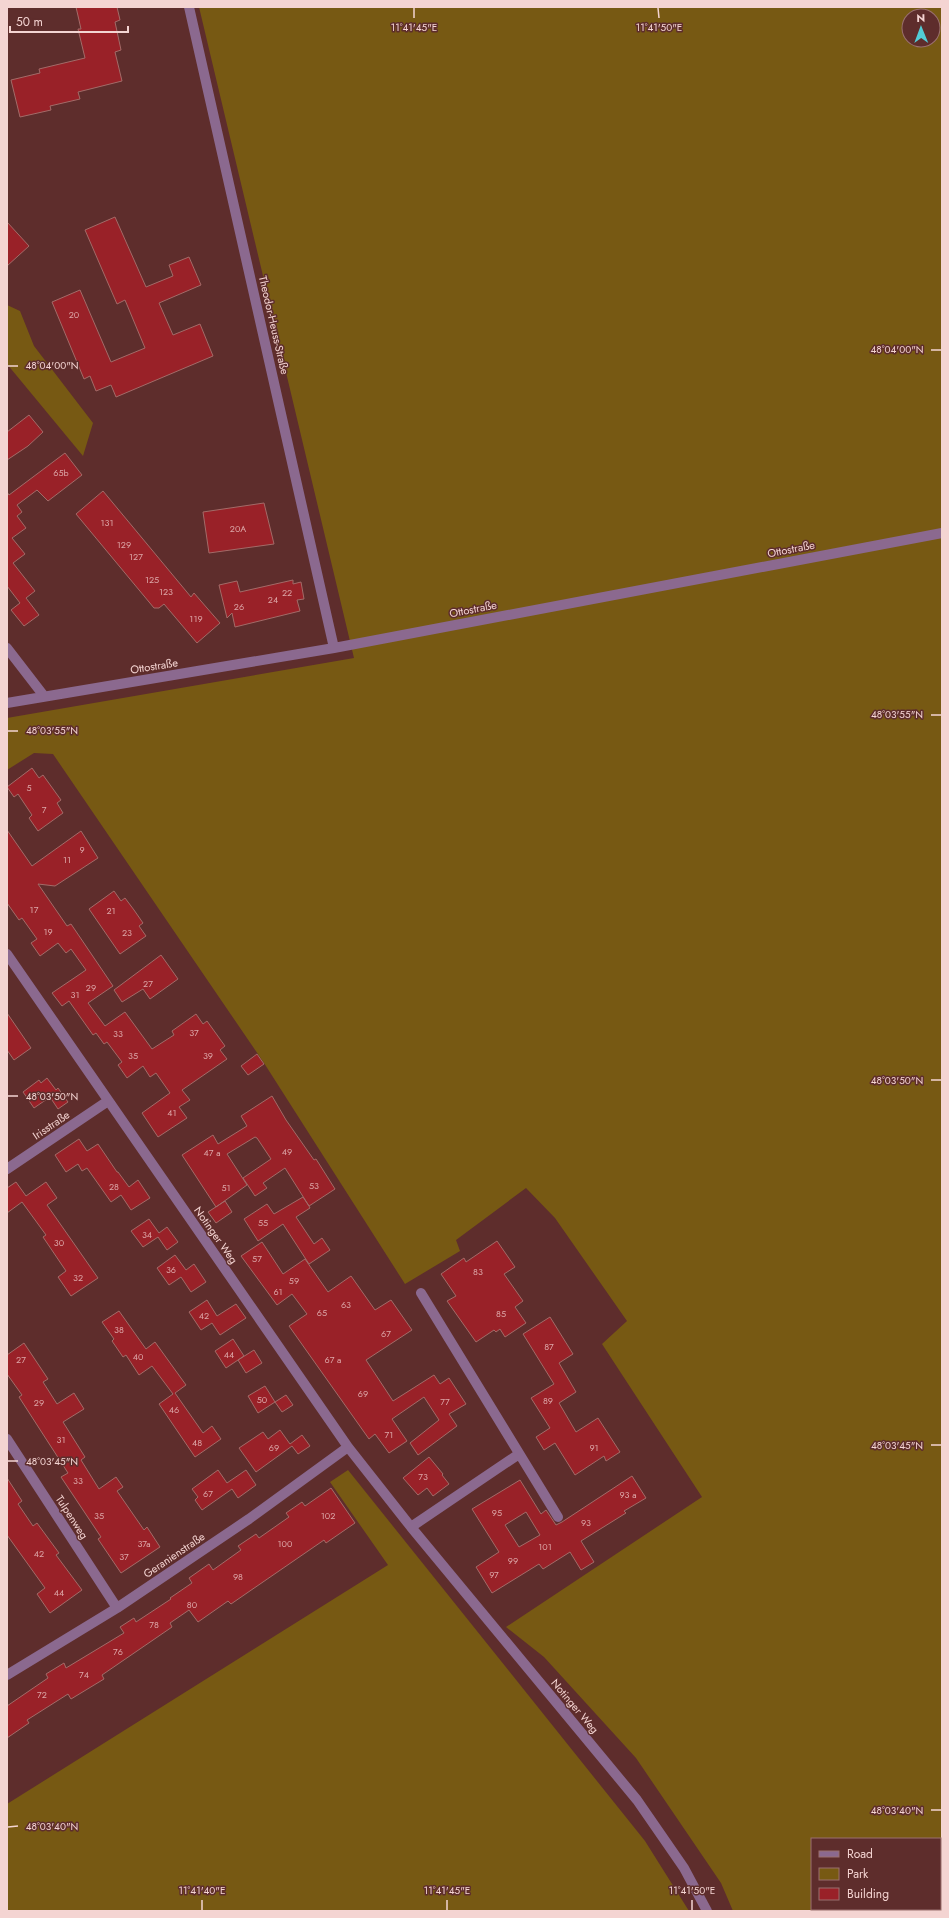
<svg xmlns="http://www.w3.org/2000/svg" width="949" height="1918" viewBox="0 0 949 1918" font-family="Jost,sans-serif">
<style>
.green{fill:#775913;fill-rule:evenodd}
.building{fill:#992128;stroke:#a36b68;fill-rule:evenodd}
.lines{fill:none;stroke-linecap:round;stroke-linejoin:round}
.minor{stroke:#8b698f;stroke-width:10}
.ticks{fill:none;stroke:#f4d4d2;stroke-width:1.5}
.labels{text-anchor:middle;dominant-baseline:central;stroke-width:3;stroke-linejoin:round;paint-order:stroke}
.number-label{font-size:9px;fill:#dda7a8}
.street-label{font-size:11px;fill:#f4d4d2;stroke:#5e2d2c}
.ticks-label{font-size:10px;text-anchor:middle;fill:#f4d4d2;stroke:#5e2d2c;stroke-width:3;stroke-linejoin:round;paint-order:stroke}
</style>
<rect width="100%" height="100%" fill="#5e2d2c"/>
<path class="green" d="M199,7H942V1911H733L721,1883L636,1758L544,1657L506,1627L702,1497L602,1344L627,1321L555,1218L526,1188L456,1240L460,1251L405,1284L264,1063L53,754L34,753L7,770V718L354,658ZM909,16H933V40H909ZM812,1839H940V1909H812Z
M7,305L20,311L34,346L93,423L83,456L7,364Z
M348,1470L645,1841L689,1911H7V1804L388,1565L330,1482Z"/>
<path class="building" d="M76,7H117L120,20L115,22L121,50L115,52L122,81L78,92L80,99L50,106L51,110L20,117L11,80L40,73L39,69L85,58L78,29H81Z
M115,217L146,287L173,276L169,265L189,257L201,285L159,303L173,335L200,324L213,356L116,397L111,385L96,391L90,376L84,379L52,302L80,290L111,362L145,348L125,300L117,304L85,230Z
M7,222L29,246L7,266Z
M29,415L43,432L28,446L7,460V432Z
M65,453L82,475L48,501L37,490L17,505L22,512L17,516L26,528L12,538L25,554L13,563L35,591L26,598L39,615L24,626L11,610L20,603L7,586V492L9,495Z
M103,491L191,597L194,593L220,623L197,643L164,604L159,608H154L76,514Z
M264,503L274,544L209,553L203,512Z
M293,580V584L301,582L304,599L297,600L300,611L235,627L232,613L227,618L219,585L237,581L240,592Z
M32,768L39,778L43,775L61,800L57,803L63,813L38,831L29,818L32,815L18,794L14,797L7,787Z
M7,830L32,866L81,831L98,858L55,886L38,884L67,926L71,924L113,986L88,1003L105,1026L125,1012L152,1049L174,1035L172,1031L196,1014L203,1024L207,1021L225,1046L220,1050L227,1059L182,1090L190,1100L179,1107L187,1118L158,1137L142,1113L170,1093L156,1073L150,1077L143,1066L127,1078L118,1065L122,1062L107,1042L104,1044L96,1033L93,1035L69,1001L62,1006L52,993L86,970L71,949L66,953L58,943L40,956L31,943L37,939L22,918L19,920L7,903Z
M114,891L121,901L125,898L134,910L143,923L139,926L146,936L120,954L89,909Z
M161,955L178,979L150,999L143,989L122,1002L114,990Z
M7,1013L31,1048L14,1060L7,1050Z
M257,1054L264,1064L248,1075L241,1066Z
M47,1078L56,1090L58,1088L68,1102L58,1109L50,1097L34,1108L23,1092L39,1080L41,1083Z
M272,1096L286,1120L314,1160L316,1159L335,1189L309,1206L310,1208L296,1217L314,1244L322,1238L330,1250L309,1264L283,1224L258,1241L244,1219L267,1204L274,1214L303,1197L309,1206L285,1168L263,1183L267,1188L255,1196L243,1178L271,1159L257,1138L255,1137L227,1154L247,1185L216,1207L182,1155L213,1135L218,1144L247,1126L241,1116Z
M79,1139L87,1151L98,1144L117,1172H118L129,1187L138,1180L150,1198L131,1210L121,1195L111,1202L87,1168L82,1171L78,1164L66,1172L55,1155Z
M16,1182L26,1196L46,1182L57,1198L47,1205L98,1278L71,1296L58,1277L66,1271L43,1237L46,1235L22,1202L7,1213V1188Z
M225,1201L232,1212L216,1223L208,1212Z
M149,1219L159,1233L167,1227L178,1242L167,1250L158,1237L143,1247L131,1231Z
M497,1241L515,1267L504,1274L523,1301L515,1307L526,1323L505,1337L500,1329L496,1332L494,1330L476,1342L447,1301L456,1296L441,1274L464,1258L466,1262Z
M262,1242L283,1274L305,1259L328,1292L351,1276L375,1310L391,1300L412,1330L366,1360L393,1401L434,1375L440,1384L449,1378L466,1404L449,1414L457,1426L418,1455L410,1443L439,1420L424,1397L392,1419L407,1441L389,1453L375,1434L369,1439L289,1326L307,1314L292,1294L277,1305L241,1256Z
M175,1255L186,1270L194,1264L206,1282L191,1292L181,1277L169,1285L157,1268Z
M207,1300L217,1316L236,1304L246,1318L220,1335L212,1323L201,1330L189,1312Z
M119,1311L146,1349L155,1342L186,1385L175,1393L203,1433L212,1426L221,1439L195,1457L159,1404L173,1394L152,1366L139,1375L126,1355L123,1357L112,1341L114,1339L102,1322Z
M550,1317L573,1354L559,1363L576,1392L559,1403L576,1432L598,1418L620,1452L606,1461L604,1456L575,1475L555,1443L544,1450L536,1437L550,1428L531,1398L554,1384L523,1334Z
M233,1339L244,1356L226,1368L215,1351Z
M24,1343L48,1379L43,1382L57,1404L74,1393L84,1409L63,1422L85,1457L81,1460L99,1489L116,1477L123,1487L117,1491L144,1530L147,1527L160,1547L121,1573L98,1539L101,1537L61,1477L68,1473L19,1397L22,1395L7,1374V1355Z
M254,1350L262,1363L246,1373L238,1360Z
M265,1386L275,1402L258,1413L248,1396Z
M286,1395L293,1405L282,1412L275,1402Z
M280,1430L290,1444L302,1435L310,1446L298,1454L292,1446L256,1472L239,1448L263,1432L268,1439Z
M429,1457L443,1474L442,1475L449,1484L433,1496L427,1488L418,1495L403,1478Z
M218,1470L227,1483L246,1470L256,1485L238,1498L232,1489L202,1510L195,1500L198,1497L192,1489Z
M632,1476L646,1498L624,1511L626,1513L581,1541L594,1562L581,1570L570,1552L543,1569L539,1564L492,1593L476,1567L499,1552L472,1509L520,1480L541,1514L546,1510L556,1525L562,1522ZM526,1512L540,1535L519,1547L505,1525Z
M7,1478L22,1501L18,1504L33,1526L37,1523L59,1553L56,1555L82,1590L50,1613L37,1594L45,1588L7,1535Z
M331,1488L355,1523L326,1543L324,1540L231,1604L228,1601L198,1622L189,1610L170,1623L172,1627L102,1675L104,1679L71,1699L68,1694L27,1720L29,1723L7,1738V1706L48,1678L46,1674L64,1663L66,1668L124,1633L120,1627L134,1618L136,1622L171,1599L170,1598L192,1583L189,1578L209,1564L213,1570L241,1550L238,1546L256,1534L259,1538L289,1517L286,1513L302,1502L305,1506Z"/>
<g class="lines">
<path class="minor" d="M189,7L334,648
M7,648L44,696
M7,703L334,648L942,533
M7,954L348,1447L411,1527L637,1800L684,1868L707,1911
M7,1169L108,1101
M421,1293L558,1517
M7,1439L117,1608
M411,1527L519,1454
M7,1675L117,1608L249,1519L348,1447"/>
</g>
<path class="ticks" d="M414,8V18M658,8L659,18M931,350H941M8,366H18M931,715H941M8,731H18M931,1080H941M8,1096H18M931,1445H941M8,1461H18M931,1810H941M8,1827L18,1826M202,1900V1910M447,1900V1910M692,1900V1910"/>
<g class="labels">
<g class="number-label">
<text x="74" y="314">20</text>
<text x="61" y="472">65b</text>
<text x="107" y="522">131</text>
<text x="238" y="528">20A</text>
<text x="124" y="544">129</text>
<text x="136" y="556">127</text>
<text x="152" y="579">125</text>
<text x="166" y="591">123</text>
<text x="287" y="592">22</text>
<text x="273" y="599">24</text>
<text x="239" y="606">26</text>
<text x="196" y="618">119</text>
<text x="29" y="787">5</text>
<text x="44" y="809">7</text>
<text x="82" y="849">9</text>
<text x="67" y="859">11</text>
<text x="34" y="909">17</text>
<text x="111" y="910">21</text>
<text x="48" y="931">19</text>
<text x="127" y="932">23</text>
<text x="148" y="983">27</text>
<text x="91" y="987">29</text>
<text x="75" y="994">31</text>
<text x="194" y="1032">37</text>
<text x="118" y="1033">33</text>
<text x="133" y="1055">35</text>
<text x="208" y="1055">39</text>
<text x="172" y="1112">41</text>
<text x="287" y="1151">49</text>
<text x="212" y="1152">47 a</text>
<text x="314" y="1185">53</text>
<text x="114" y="1186">28</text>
<text x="226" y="1187">51</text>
<text x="263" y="1222">55</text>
<text x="147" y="1234">34</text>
<text x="59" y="1242">30</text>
<text x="257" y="1258">57</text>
<text x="171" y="1269">36</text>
<text x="478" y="1271">83</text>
<text x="78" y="1277">32</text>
<text x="294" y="1280">59</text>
<text x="278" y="1291">61</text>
<text x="346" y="1304">63</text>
<text x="322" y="1312">65</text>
<text x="501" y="1313">85</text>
<text x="204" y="1315">42</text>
<text x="119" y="1329">38</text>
<text x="386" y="1333">67</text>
<text x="549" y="1346">87</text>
<text x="229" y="1354">44</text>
<text x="138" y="1356">40</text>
<text x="21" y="1359">27</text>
<text x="333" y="1359">67 a</text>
<text x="363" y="1393">69</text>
<text x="262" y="1399">50</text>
<text x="548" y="1400">89</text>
<text x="445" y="1401">77</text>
<text x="39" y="1402">29</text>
<text x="174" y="1409">46</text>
<text x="389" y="1434">71</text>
<text x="61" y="1439">31</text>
<text x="197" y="1442">48</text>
<text x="274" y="1447">69</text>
<text x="594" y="1447">91</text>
<text x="423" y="1476">73</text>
<text x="78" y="1480">33</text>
<text x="208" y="1493">67</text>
<text x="628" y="1494">93 a</text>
<text x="497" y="1512">95</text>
<text x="99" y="1515">35</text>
<text x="328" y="1515">102</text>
<text x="586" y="1522">93</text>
<text x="144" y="1543">37a</text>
<text x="285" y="1543">100</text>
<text x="545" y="1546">101</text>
<text x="39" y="1553">42</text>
<text x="124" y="1556">37</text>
<text x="513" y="1560">99</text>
<text x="494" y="1574">97</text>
<text x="238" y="1576">98</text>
<text x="59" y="1592">44</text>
<text x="192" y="1604">80</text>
<text x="154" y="1624">78</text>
<text x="118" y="1651">76</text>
<text x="84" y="1674">74</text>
<text x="42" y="1694">72</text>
</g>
<g class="street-label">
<text transform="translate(274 325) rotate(77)">Theodor-Heuss-Straße</text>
<text transform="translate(791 549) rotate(-11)">Ottostraße</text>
<text transform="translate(473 609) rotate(-11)">Ottostraße</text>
<text transform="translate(154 666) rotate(-9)">Ottostraße</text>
<text transform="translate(51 1125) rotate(-34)">Irisstraße</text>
<text transform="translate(216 1235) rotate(55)">Notinger Weg</text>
<text transform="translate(72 1517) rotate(57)">Tulpenweg</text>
<text transform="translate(174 1555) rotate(-34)">Geranienstraße</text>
<text transform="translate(575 1706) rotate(50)">Notinger Weg</text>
</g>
</g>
<g class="ticks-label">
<text x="414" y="31">11°41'45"E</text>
<text x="659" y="31">11°41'50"E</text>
<text x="897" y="353">48°04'00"N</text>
<text x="52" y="369">48°04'00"N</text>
<text x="897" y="718">48°03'55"N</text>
<text x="52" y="734">48°03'55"N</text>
<text x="897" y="1084">48°03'50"N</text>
<text x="52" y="1100">48°03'50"N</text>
<text x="897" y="1449">48°03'45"N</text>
<text x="52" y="1465">48°03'45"N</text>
<text x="897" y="1814">48°03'40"N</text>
<text x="52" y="1830">48°03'40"N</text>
<text x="202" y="1894">11°41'40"E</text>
<text x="447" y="1894">11°41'45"E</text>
<text x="692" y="1894">11°41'50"E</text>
</g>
<rect width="949" height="1918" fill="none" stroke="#f4d4d2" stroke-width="16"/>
<rect x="811" y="1838" width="130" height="72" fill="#5e2d2c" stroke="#9a706e"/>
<rect x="819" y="1851" width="20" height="6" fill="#8b698f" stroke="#9a706e"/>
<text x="847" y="1858" font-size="12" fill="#f4d4d2">Road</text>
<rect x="819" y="1868" width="20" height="12" fill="#775913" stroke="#9a706e"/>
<text x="847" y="1878" font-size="12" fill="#f4d4d2">Park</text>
<rect x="819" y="1888" width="20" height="12" fill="#992128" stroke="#9a706e"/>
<text x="847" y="1898" font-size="12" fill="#f4d4d2">Building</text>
<g transform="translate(921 28) rotate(359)"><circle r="19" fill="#5e2d2c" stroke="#9a706e"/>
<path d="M0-3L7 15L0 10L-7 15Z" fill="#52ccd6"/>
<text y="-6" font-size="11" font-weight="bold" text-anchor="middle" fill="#f4d4d2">N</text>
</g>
<path d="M10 26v6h118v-6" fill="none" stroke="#f4d4d2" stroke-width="2"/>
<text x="16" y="26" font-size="12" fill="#f4d4d2" stroke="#5e2d2c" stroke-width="3" paint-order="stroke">50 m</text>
</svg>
